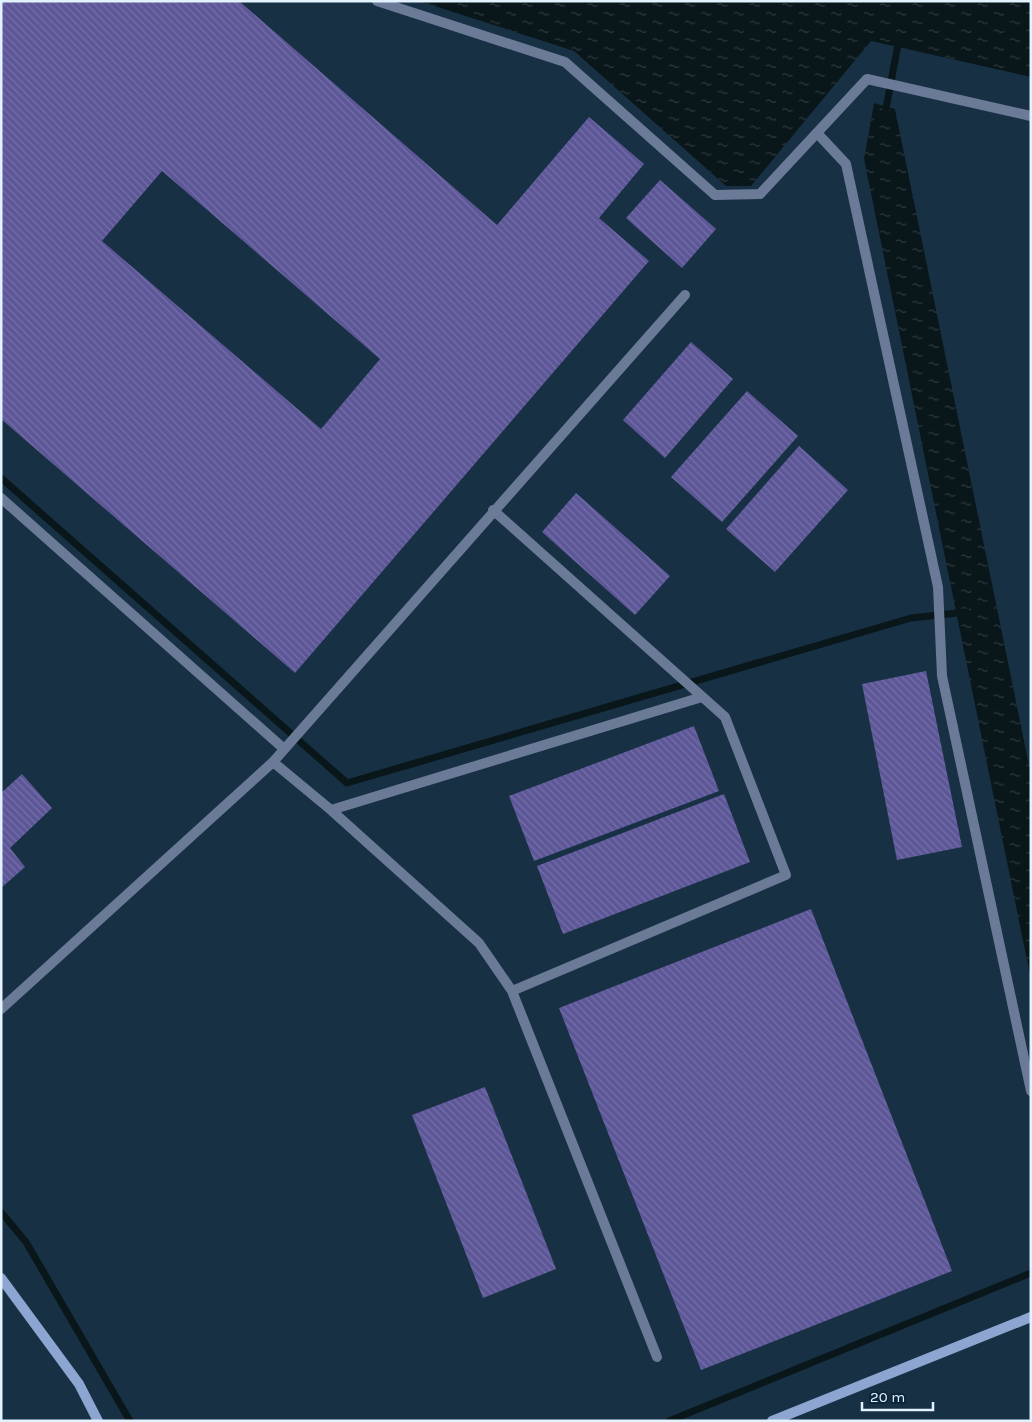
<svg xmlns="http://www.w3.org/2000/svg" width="1032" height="1422" viewBox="0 0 1032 1422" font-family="Karla,sans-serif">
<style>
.water{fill:url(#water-ripples)}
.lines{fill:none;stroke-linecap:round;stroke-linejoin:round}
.stream{stroke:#09171b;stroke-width:7}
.building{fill:url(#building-back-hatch);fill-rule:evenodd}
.lane{stroke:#6b7a96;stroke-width:10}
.street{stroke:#6b7a96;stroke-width:10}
.secondary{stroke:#8da5d1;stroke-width:10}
</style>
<defs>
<pattern id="water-ripples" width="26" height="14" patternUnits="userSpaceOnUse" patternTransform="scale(1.25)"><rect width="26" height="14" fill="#09171b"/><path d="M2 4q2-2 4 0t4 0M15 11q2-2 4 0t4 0" fill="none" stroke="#2d393d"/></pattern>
<pattern id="building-back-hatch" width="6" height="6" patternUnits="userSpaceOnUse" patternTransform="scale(1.25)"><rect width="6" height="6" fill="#5d5798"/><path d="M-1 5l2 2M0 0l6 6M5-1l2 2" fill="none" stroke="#7470a7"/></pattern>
</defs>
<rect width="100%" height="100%" fill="#173044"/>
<path class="water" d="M419,1H1031V77L871,41L751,186H726L574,51Z
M874,103L895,109L1031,775V980L864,159Z"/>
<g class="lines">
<path class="stream" d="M885,114L899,39
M1,478L347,783L911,618L966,612
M1,1212L26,1242L130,1421
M669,1421L1031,1273"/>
</g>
<path class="building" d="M1,1H239L497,225L589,117L644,164L599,218L649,261L295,673L1,419ZM162,171L380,359L321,429L102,241Z
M660,180L716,229L682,268L626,218Z
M691,342L733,379L665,458L623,420Z
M747,391L798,436L722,522L671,477Z
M799,446L848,490L775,572L726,529Z
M576,493L670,576L635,615L542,532Z
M926,671L962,847L897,860L862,684Z
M694,726L719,791L534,861L509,796Z
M22,774L52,808L10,848L25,867L1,888V793Z
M724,794L750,862L563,934L537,866Z
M811,909L952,1271L701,1370L559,1008Z
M485,1087L556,1269L483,1298L412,1115Z"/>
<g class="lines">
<path class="lane" d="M817,133L846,164L938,587L942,676L1031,1091
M1,498L283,748
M493,510L725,717L786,875L512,991
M273,762L331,810L479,943L512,991L657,1357
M331,810L702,697
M1,1009L273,762L685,295"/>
<path class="street" d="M377,1L565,62L715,195L760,194L867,79L1031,116"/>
<path class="secondary" d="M1,1278L79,1384L98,1421
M772,1421L1031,1317"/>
</g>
<rect width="1032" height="1422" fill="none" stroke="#e3f2ff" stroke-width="5"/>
<path d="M862 1402v8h71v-8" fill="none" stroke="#e3f2ff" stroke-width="2.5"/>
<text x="870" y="1402" font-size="15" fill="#e3f2ff" stroke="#0d2639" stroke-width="4" paint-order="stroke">20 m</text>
</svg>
